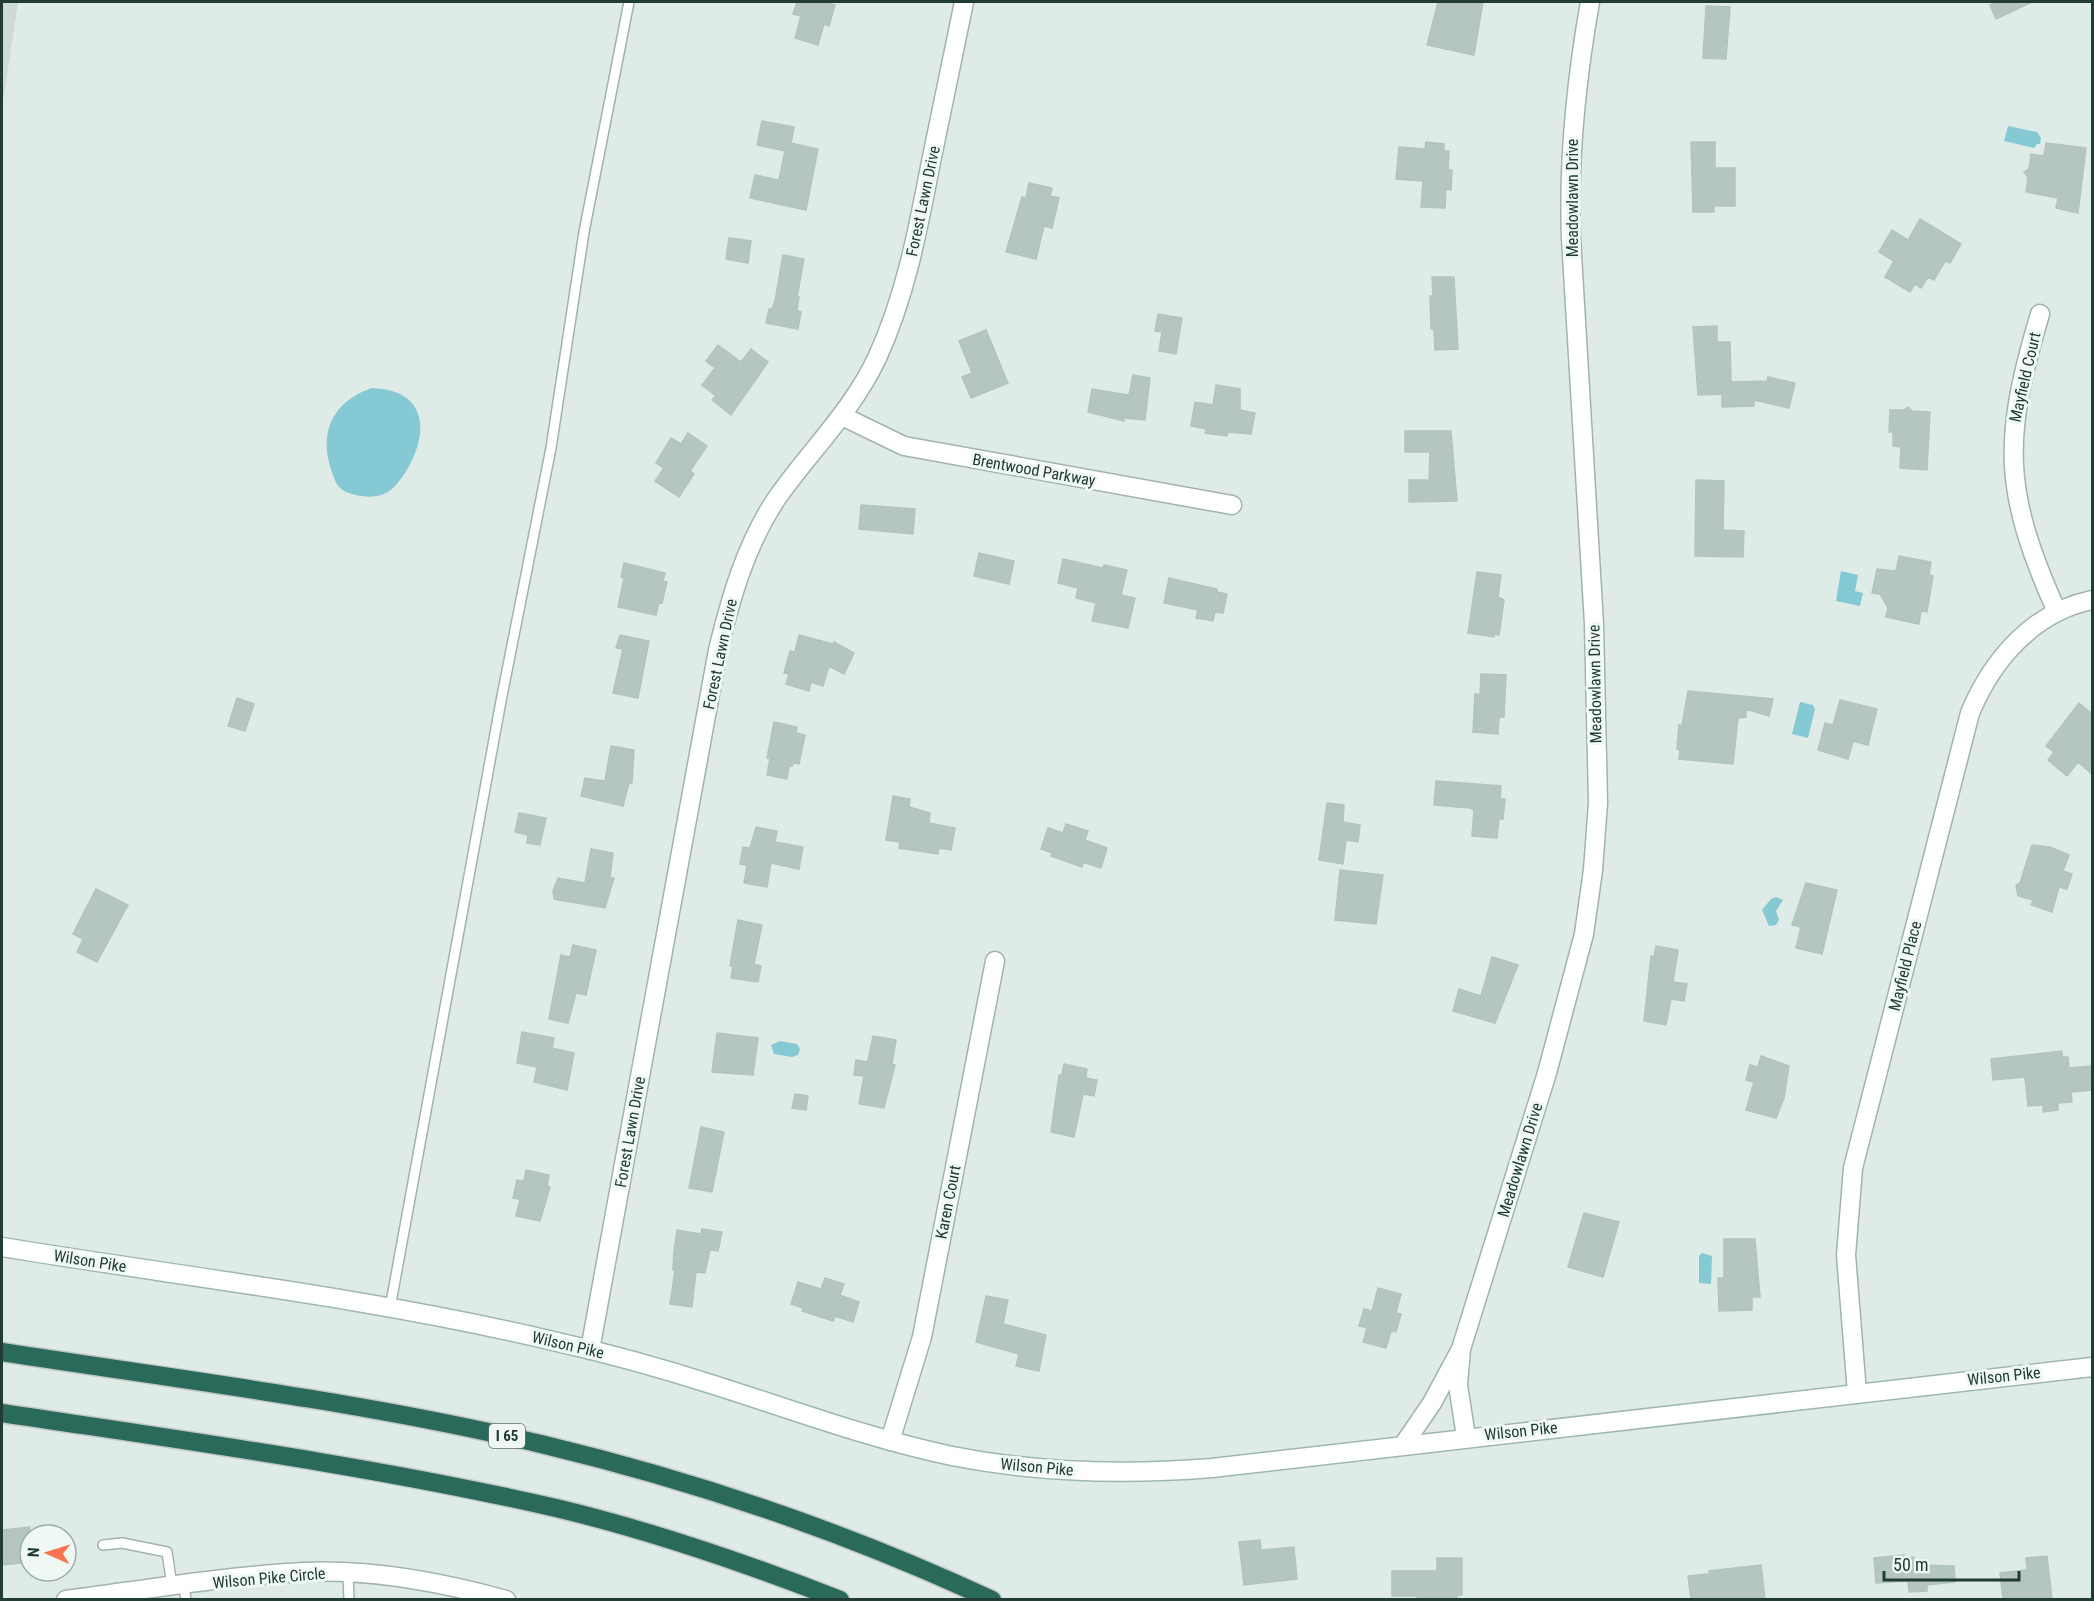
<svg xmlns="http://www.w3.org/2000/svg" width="2094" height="1601" viewBox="0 0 2094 1601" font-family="'Roboto Condensed',sans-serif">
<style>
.built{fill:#cedbd5}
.water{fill:#84c9d4}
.building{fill:#b5c6bf;stroke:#b2c5bd;stroke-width:1.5}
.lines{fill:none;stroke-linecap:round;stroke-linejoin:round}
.service-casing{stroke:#a2b3ad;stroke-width:12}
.minor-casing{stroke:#a2b3ad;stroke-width:21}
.secondary-casing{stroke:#9eb8ae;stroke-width:21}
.motorway-casing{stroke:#c1c8c6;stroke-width:21}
.service{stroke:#fff;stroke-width:9}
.minor{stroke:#fff;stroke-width:18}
.secondary{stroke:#fff;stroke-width:18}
.motorway{stroke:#2a6a5b;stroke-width:18}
.labels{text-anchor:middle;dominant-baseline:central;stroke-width:6;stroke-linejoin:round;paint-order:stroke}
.shield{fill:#f0f8f4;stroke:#5e746e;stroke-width:1.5}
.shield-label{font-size:15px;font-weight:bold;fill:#203c34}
.street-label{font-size:16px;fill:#203c34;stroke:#f0f8f4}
</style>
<rect width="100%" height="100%" fill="#dfebe6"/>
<path class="built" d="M2,2H18L2,109Z"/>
<path class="water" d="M2008,126L2037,132L2041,138L2040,144H2037L2034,148L2004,141Z
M372,388C428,390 430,433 405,473C400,480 394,489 386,493C373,499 360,497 346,492C336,488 333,475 330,466C319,429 336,400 372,388Z
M1841,571L1858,575L1855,591L1863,593L1860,606L1836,601Z
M1800,702L1813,705L1815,709L1808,738L1792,734Z
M1776,897L1783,900L1776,911L1779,920L1776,925L1769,926L1762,910L1771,899Z
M780,1041L797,1044L800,1049L798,1055L792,1057L774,1054L771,1045Z
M1702,1253L1712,1256L1711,1284L1699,1283V1256Z"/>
<path class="building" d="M797,2H824L835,5L829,26L824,24L818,45L795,38L801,16L793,14Z
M1438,2H1483L1474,55L1427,45Z
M1998,2H2032L1996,19L1990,5Z
M1706,6L1730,7L1726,59L1703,58Z
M762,121L794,127L791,143L818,149L806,210L750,198L755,175L779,180L785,151L757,145Z
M1426,142L1444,144V151H1449L1448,170H1452L1451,190L1446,189L1445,208L1421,207L1423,181L1396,179L1399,147L1425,149Z
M1691,142H1715V168H1735V206H1714V212H1693Z
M2046,143L2086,148L2078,213L2056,208L2058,198L2026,192L2028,177L2024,172L2029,169L2031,154L2044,156Z
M1029,183L1052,188L1050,196L1059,198L1052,228L1044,226L1036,259L1006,252L1022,197L1026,198Z
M1920,219L1961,244L1950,263L1945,261L1934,280L1928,277L1921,288L1915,284L1910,292L1885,277L1894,261L1879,252L1892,230L1908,240Z
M729,238L751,241L748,263L726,259Z
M783,255L804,259L797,297H799L797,311L801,312L798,329L766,323L769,309H772L775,301Z
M1432,277H1454L1458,349L1435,350L1434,329H1431L1430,296H1433Z
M1158,314L1182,318L1176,354L1159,351L1162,332L1155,331Z
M1717,326V342H1730L1731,382L1767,381L1768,377L1795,383L1789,408L1754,400V406L1722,407V394L1698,395L1693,327Z
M986,330L1008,383L971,398L962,377L972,373L959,341Z
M718,345L741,362L751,349L768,362L731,415L712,400L716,396L702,385L715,368L706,361Z
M1133,375L1150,378L1145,420L1124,418V421L1088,412L1092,389L1129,395Z
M1216,385L1240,389V410L1255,413L1251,434L1228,432L1227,436L1205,433L1206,429L1191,426L1195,402L1213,405Z
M1908,407L1912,411L1930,412L1927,470L1900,468L1901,447L1893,446V432H1889L1890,410H1904Z
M1405,431H1451L1457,501L1409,502V480H1429L1430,452H1405Z
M688,433L707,446L690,471L694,474L679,497L655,481L664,468L656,463L671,438L681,444Z
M1696,480L1724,481L1723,530L1744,531L1743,557L1695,556Z
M861,505L915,509L913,534L859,529Z
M979,553L1014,561L1009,584L974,576Z
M1899,556L1931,562L1929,575L1933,576L1927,612L1921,611L1919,624L1886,617L1888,608L1880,594L1872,593L1877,569L1896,571Z
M1063,559L1103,568L1104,565L1127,570L1121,595L1135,598L1128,628L1092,621L1096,603L1076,598L1078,588L1058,583Z
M624,563L665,573L663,581L667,582L662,603L659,602L656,615L618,607L624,578L621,577Z
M1477,572L1501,575L1498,597L1504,600L1499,635L1494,634V637L1468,633Z
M1169,578L1217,589V592L1227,594L1223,613L1215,612L1213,621L1196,618L1198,610L1164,603Z
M620,635L649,641L638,698L613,693L623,649L616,648Z
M799,635L833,644L834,642L854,653L844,674L829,666L823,686L811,682L809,691L786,684L789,674L784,673L790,651L795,652Z
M1481,674L1506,675L1504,717H1499L1498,734L1473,732L1475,694L1480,695Z
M1688,691L1773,699L1769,716L1746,709V717L1738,718L1733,764L1679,759L1680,750L1677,749L1679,725L1682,726Z
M237,698L254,704L245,731L228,726Z
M1840,700L1877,709L1868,745L1853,741L1848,759L1818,750L1825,723L1833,725Z
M2079,703L2092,714V774L2078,762L2067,776L2048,760L2054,752L2046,746Z
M774,722L797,727L796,733L805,735L799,764L793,763L792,766H789L787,779L767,775L770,758H767Z
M611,746L634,750L632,783H629L623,806L581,796L585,778L605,781Z
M1436,781L1501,786L1500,799H1505L1503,819H1499L1497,838L1472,836L1474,810L1470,808L1434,805Z
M893,796L910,799L909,807L930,813L929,823L955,828L951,850L939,848L938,854L899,848L900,842L886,840Z
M1327,803L1344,805L1343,822L1360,825L1358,842L1346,840L1343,864L1319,860Z
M519,813L546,818L540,845L527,843L528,835L515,832Z
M1066,824L1088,831L1085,840L1107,848L1101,868L1083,862L1082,867L1051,856L1052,853L1041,849L1048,828L1063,833Z
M756,827L777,831L775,842L803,847L799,869L771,863L767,887L744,883L747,865L740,864L743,847L750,848Z
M2032,845L2050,847L2069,855L2063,871L2072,874L2067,889L2059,887L2052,912L2031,905L2033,900L2018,896L2016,885L2020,883Z
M591,849L613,853L610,878H614L605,908L554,899L553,891L558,878L585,883Z
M1340,870L1383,875L1376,924L1335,920Z
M1806,883L1837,890L1822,954L1796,948L1801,927L1792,925Z
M96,889L128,905L97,962L77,952L83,939L73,934Z
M738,920L762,925L754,964L761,966L758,982L731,978L733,966H730Z
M573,945L596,950L586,995L576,993L568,1023L549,1019L561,955L570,957Z
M1656,946L1678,950L1673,982L1687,984L1684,1001L1671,999L1666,1025L1644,1021L1651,956H1654Z
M1492,957L1518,965L1495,1023L1453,1011L1459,989L1481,996Z
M522,1032L554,1038L552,1048L574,1053L567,1090L534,1082L537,1067L517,1063Z
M717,1033L758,1038L753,1075L712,1072Z
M873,1036L896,1040L892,1064L895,1065L884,1108L859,1104L864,1076L854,1075L856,1060L867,1062L868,1060Z
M2062,1051V1057H2068L2069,1068L2092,1066V1090L2071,1092L2072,1102L2058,1103V1110L2043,1112V1105L2028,1106L2025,1077L1993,1080L1991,1059Z
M1761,1056L1789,1066L1784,1098L1776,1118L1746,1110L1754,1082L1746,1080L1750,1065L1758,1067Z
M1064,1064L1087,1069L1086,1078L1097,1080L1094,1096L1083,1094L1074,1137L1051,1132L1059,1075H1062Z
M795,1094L808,1096L806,1110L792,1108Z
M701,1127L724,1132L712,1192L689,1188Z
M526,1170L549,1175L547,1186L550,1187L540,1221L516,1216L520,1199L513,1198L517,1180L524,1181Z
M1584,1213L1619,1222L1603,1277L1568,1267Z
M702,1229L722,1232L718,1251L710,1250L705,1273L696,1272L692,1307L670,1304L675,1270H673L674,1251L677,1230L701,1234Z
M1724,1239H1755L1760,1297H1752V1310L1719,1311L1718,1278H1724Z
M825,1278L844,1284L840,1295L859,1302L853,1322L835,1316L833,1321L802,1311L803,1308L791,1304L798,1282L821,1289Z
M1378,1288L1401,1294L1396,1313L1401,1314L1396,1332L1391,1331L1386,1348L1363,1342L1367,1328L1359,1326L1364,1309L1372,1311Z
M986,1296L1008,1300L1003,1324L1046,1335L1039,1371L1016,1366L1019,1354L976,1342Z
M30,1527V1562L2,1565V1530Z
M1260,1540L1261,1550L1294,1547L1297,1579L1244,1585L1239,1542Z
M1904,1555V1558L1914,1557L1915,1565L1954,1566L1955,1582L1927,1585V1591L1909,1592L1908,1581L1876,1583L1874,1558Z
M2047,1556L2052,1599H2003L2000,1573L2027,1570L2026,1558Z
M1437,1558H1462V1595H1457V1599H1417V1596H1392V1571H1437Z
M1761,1565L1765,1599H1691L1688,1576L1709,1574V1571Z"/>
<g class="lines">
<defs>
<path id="service" d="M390,1308L501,701L551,448L584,232L629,2
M103,1545L122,1543L167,1552L172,1586
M348,1573L349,1600
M184,1586L186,1600"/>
<path id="minor" d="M2040,314C2002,441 2003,491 2057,612
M842,416L904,446L1232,505
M1461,1349L1547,1073L1584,934L1593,870L1598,803L1594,624L1571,238C1568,158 1576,81 1590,2
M590,1350L718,650C731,597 746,544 777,498C810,451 852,411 877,358C906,295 918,229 931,162C942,108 953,55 964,2
M1857,1393L1846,1255L1853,1168L1970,713C1992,660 2033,612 2092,600
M890,1441L922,1337L995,961
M1404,1444L1432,1403L1461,1349L1458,1385L1466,1437
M66,1600C143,1590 226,1576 303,1572C371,1569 441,1582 506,1600"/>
<path id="secondary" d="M2,1247C185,1277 372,1298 553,1341C607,1353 661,1368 714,1385C793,1410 871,1439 952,1456C1038,1473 1125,1475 1212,1468L2092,1367"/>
<path id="motorway" d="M2,1352C182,1380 367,1402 545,1445C699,1482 848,1533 992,1600
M2,1413C187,1441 373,1466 556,1508C653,1531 748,1564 840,1600"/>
</defs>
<use href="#service" class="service-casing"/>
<use href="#minor" class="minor-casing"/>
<use href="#secondary" class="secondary-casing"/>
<use href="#motorway" class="motorway-casing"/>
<use href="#service" class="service"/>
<use href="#minor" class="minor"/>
<use href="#secondary" class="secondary"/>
<use href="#motorway" class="motorway"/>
</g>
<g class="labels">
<rect class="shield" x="489" y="1424" width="36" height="24" rx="4.5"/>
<g class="shield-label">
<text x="507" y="1436">I 65</text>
</g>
<g class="street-label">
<text transform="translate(1572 198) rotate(-90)">Meadowlawn Drive</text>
<text transform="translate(923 201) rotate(-78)">Forest Lawn Drive</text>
<text transform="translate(2025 377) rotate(-77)">Mayfield Court</text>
<text transform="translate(1034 470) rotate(10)">Brentwood Parkway</text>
<text transform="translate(720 654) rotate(-78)">Forest Lawn Drive</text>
<text transform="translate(1595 684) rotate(-91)">Meadowlawn Drive</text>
<text transform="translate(1905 966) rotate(-76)">Mayfield Place</text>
<text transform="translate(630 1132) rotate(-80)">Forest Lawn Drive</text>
<text transform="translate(1520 1160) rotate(-73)">Meadowlawn Drive</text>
<text transform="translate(948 1202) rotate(-79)">Karen Court</text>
<text transform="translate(90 1261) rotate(9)">Wilson Pike</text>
<text transform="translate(568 1345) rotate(13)">Wilson Pike</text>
<text transform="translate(2004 1376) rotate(-6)">Wilson Pike</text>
<text transform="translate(1521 1431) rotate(-6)">Wilson Pike</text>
<text transform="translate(1037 1467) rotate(5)">Wilson Pike</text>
<text transform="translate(269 1578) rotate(-5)">Wilson Pike Circle</text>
</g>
</g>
<rect width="2094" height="1601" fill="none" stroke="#203c34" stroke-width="6"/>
<g transform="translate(48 1553) rotate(273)"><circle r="28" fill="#f0f8f4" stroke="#9dada7" stroke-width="1.5"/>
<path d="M0-4.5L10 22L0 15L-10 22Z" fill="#f87550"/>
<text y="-9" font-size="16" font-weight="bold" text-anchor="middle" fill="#203c34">N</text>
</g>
<path d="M1884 1571v9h135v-9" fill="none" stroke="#203c34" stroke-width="3"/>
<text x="1893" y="1571" font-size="18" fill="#203c34" stroke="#f0f8f4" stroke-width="4.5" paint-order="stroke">50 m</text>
</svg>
